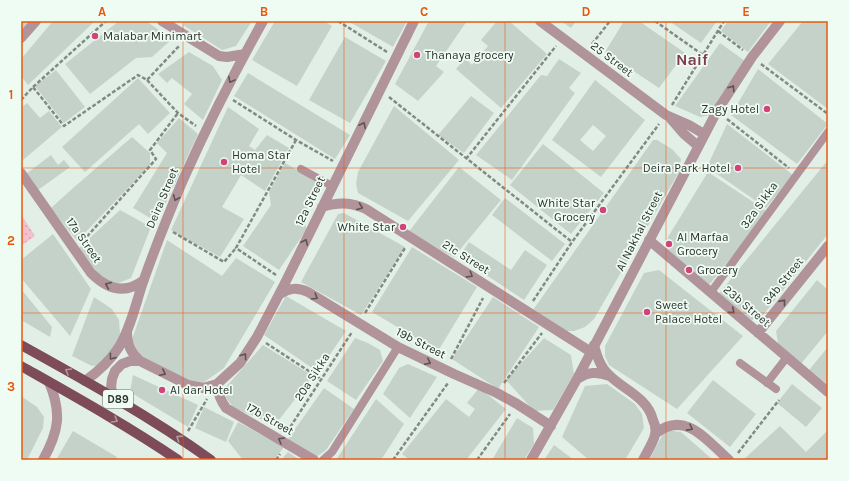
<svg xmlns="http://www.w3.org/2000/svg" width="849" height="481" viewBox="0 0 849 481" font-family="Karla,sans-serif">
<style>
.park{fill:url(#park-dots)}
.building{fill:#c5d2ca;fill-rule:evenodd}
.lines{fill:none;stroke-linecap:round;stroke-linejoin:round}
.path{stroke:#828a85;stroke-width:2.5;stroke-dasharray:4 2;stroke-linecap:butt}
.service{stroke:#b1939b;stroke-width:8}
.minor{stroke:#b1939b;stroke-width:10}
.primary{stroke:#7d4b5a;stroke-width:10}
.oneway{stroke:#5b5455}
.oneway2{stroke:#b09b9f}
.grid{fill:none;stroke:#e8590c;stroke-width:1;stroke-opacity:0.55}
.poi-dot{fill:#d04579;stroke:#effcf4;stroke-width:1.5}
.labels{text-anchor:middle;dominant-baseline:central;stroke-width:3.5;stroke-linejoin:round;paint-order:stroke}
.shield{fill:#effcf4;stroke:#676f6a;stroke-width:1}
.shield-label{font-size:11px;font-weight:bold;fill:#2d322f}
.poi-label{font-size:12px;fill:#2d322f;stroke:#effcf4;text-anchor:start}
.street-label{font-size:12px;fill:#2d322f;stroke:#effcf4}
.district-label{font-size:16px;font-weight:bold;fill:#803a51;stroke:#effcf4}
.neatline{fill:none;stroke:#e8590c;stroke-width:1.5}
.grid-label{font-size:13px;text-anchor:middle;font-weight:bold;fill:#e8590c}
</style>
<defs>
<pattern id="park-dots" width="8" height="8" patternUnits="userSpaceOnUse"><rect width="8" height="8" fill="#f3c1ce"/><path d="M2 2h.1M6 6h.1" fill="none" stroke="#d1a6b1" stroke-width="1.8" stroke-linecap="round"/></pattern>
</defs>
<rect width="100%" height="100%" fill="#e2efe6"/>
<path class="park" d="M21,214L35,236L21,246Z"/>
<path class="building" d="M21,21H30L21,31Z
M53,21H95L28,85L21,76V59Z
M119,21H146L172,39L152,57L136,58L90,94L65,64Z
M186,21H252L236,46L222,50L183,25Z
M275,21H324L332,26L297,86L252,60Z
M348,21H407L393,47Z
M429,21H467L436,66L444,72L418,101L395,84Z
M497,21H509L547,54L501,108L456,69L465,58L472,65L488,46L481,40Z
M561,21H576L571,28Z
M624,21H639L685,53L659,88L605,52Z
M669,21H717L701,43Z
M728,21H771L748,52L721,31Z
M803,21H828V109L768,64Z
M345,37L386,61L350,123L309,100Z
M720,43L745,61L711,115L700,117L675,106Z
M189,52L213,66L222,80L203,120L184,104L192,94L172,78L167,83L158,74Z
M559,59L581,73L569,88L575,93L512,180L476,155L541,75L547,76Z
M758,69L828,124L797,164L731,115Z
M56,70L85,107L64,123L35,86Z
M248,73L350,135L335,159L234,96Z
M138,78L170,113L148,134L139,124L85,172L62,147Z
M595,80L645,120L601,177L552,140ZM593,125L606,136L593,151L580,140Z
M471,96L494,113L464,153L438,135Z
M27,103L40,118L49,111L62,127L23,160L21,158V108Z
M394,106L459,160L408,221L358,193L356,184L358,172Z
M228,107L259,129L249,146L255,150L267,135L289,148L265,191L241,175L222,207L244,219L220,257L171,230Z
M179,118L198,134L157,222L133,208L167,153L157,143Z
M727,124L793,175L766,208L707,167Z
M132,137L150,153V165L77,241L51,208L72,189Z
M653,140H657L672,149L681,159L679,172L594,319L585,327L574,331H566L533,310Z
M543,144L604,193L571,234L510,185Z
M51,155L58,165L64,160L70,167L38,190L26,174Z
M828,160V234L763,315L752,320L741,315L717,296Z
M285,163L321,184L302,218L307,229L279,270L243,246L271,205L269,192Z
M459,167L501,200L454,257L407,234Z
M708,172L768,212L709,285L667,249L668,237Z
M505,198L565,244L552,261L492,215Z
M120,210L151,227L131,278L116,284L102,278L78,249Z
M344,213L405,247L361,315L301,282L338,214Z
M53,234L91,289L70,336L21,278V260Z
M167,240L222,276L236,258L275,282L224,368L203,383H192L136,355L130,345Z
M469,242L511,270L525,250L547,265L524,300L459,257Z
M412,247L477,287L438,351L372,312Z
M659,270L743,336L677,409L609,365L605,356V346L644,273Z
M817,280L828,290V331L800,365L779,348L776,331Z
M21,289L52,327L50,337L21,320Z
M286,296L346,331L318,372L264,335Z
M94,297L112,309L119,320L120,334L112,355L102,365L92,366L72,356Z
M493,297L539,327L498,389L452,359Z
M355,338L368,343L380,350L383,361L356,400L327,381Z
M544,338L571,355L574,374L553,410L534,411L506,380Z
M263,345L313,376L275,425L234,408L226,398L225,388Z
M828,347V385L809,370Z
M408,364L437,377L410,418L383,394L399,368Z
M133,375L198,405L188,427L130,392Z
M713,380L756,414L730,447L687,413Z
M607,384L635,404L642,414L644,428L625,460H589L562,437L585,386Z
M792,384L822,408L806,427L777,403Z
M324,388L354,409L326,450L316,457L288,439Z
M479,388L506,409L466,460H410L402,454L446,399L469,417L475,409L467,403Z
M21,396L37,407L44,417L43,428L27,460H21Z
M376,399L404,424L383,457L379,460H336Z
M204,407L234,422L226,442L195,428Z
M517,418L533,428L534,444L524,460H492Z
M238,422L284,447L274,460H243L228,441Z
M780,426L806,452L828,430V460H743Z
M665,430L681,432L713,460H649Z
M73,431L117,457L115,460H56Z
M554,445L574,460H544Z
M288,452L300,460H281Z"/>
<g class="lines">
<path class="path" d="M338,21L387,52
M655,21L703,55
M718,31L743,50
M592,44L610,21
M761,64L828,114
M147,80L178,113L196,126
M33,87L106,21
M389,97L572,242
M21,100L33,87L64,126L138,75L147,80L180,45
M233,100L296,140L333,161
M672,105L724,21
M727,119L789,168
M466,159L556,46
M173,232L224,262L236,248
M83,241L156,159L150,150L178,113
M276,275L236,248L296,140
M533,301L572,242L659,124
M365,313L405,248
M266,343L321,379
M451,359L483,298
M504,383L542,333
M188,431L207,399
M287,432L352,332
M738,453L779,400
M276,460L280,454
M393,460L448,383
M477,460L510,414"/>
<path class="service" d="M301,169L332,186
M711,292L828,132
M740,363L776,389
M767,383L787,357
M323,460L332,452L398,347"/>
<path class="minor" d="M162,21L219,56L227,57L245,54
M540,21L666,115L689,125L704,134
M21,38L36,21
M671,119L684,134L698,146
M21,173L91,273C107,289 125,295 144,280
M322,207C338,202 351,202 366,209L591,352
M649,240L828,392
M280,294C290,288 297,287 308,292L398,347L454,374L497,393L517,404L551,426
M127,331C127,344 130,352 140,361
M758,333L828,246
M594,345C597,356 600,367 609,375C624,390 647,397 653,420C655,424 656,430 655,435C653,443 647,452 643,460
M577,379C588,372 597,371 609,376
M85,381C99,371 110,361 119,347C131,327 136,303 143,282C155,248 169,213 183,180C207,126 234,73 263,21
M217,384C218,394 220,400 226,408L314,460
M114,396L111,388L112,379L115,371L122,364L130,361H140L188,385L203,388L217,384L240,363L257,337L286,281L414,21
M655,434C685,409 707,441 729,460
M43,460C59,431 62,413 49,382
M531,460L577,379L717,111L752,57L780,21"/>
<path class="primary" d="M21,345C86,381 151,417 211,460
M21,366C74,396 128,426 178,460"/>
</g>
<defs><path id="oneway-chevron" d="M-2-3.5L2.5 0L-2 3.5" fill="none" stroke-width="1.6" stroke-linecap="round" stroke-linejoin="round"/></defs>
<g class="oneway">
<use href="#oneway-chevron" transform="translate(231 80) rotate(118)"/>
<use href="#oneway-chevron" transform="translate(732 88) rotate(-57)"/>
<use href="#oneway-chevron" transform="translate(363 125) rotate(-63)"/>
<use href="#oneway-chevron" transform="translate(176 198) rotate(113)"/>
<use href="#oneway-chevron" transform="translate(360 207) rotate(21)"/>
<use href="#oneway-chevron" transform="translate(305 242) rotate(-65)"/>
<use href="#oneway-chevron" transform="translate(470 275) rotate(32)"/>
<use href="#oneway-chevron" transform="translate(108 285) rotate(-157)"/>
<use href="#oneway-chevron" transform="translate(315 297) rotate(31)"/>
<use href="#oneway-chevron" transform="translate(783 302) rotate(-51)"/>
<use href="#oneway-chevron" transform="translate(732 311) rotate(40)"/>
<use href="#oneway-chevron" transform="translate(244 356) rotate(-54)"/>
<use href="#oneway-chevron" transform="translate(112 357) rotate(127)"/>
<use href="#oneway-chevron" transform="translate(428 362) rotate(26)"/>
<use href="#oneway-chevron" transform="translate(163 373) rotate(27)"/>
<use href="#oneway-chevron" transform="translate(690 428) rotate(28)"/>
<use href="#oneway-chevron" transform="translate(281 440) rotate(-150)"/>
</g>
<g class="oneway2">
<use href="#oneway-chevron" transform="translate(68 371) rotate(-150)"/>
<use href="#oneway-chevron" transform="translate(115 420) rotate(31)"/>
<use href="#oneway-chevron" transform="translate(179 438) rotate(-147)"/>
</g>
<path class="grid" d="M183,21V460M344,21V460M505,21V460M666,21V460M21,168H828M21,313H828"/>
<g class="poi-dot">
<circle cx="95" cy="36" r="4"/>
<circle cx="417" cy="55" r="4"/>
<circle cx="767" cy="109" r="4"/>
<circle cx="224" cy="162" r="4"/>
<circle cx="738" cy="168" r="4"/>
<circle cx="603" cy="210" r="4"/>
<circle cx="403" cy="227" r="4"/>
<circle cx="669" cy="244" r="4"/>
<circle cx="689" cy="270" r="4"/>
<circle cx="647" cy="312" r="4"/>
<circle cx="162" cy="390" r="4"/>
</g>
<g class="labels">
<rect class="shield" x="103" y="390" width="30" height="18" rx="3"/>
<g class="shield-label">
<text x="118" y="399">D89</text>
</g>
<g class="poi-label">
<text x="103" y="36">Malabar Minimart</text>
<text x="425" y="55">Thanaya grocery</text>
<text x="759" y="109" text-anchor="end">Zagy Hotel</text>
<text x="232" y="155">Homa Star<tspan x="232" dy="14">Hotel</tspan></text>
<text x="730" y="168" text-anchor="end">Deira Park Hotel</text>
<text x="595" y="203" text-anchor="end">White Star<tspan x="595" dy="14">Grocery</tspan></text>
<text x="395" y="227" text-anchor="end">White Star</text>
<text x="677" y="237">Al Marfaa<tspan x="677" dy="14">Grocery</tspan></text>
<text x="697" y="270">Grocery</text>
<text x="655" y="305">Sweet<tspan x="655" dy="14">Palace Hotel</tspan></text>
<text x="170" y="390">Al dar Hotel</text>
</g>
<g class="street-label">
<text transform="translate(612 59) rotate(37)">25 Street</text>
<text transform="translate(162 198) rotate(-67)">Deira Street</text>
<text transform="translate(310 201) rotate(-64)">12a Street</text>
<text transform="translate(759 205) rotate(-54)">32a Sikka</text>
<text transform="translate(639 231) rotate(-63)">Al Nakhal Street</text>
<text transform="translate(84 240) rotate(55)">17a Street</text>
<text transform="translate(466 257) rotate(32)">21c Street</text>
<text transform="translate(783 281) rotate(-51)">34b Street</text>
<text transform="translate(747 306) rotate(40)">23b Street</text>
<text transform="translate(421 343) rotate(27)">19b Street</text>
<text transform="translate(312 377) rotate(-57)">20a Sikka</text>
<text transform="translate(270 419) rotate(30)">17b Street</text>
</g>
<g class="district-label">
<text x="692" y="59">Naif</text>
</g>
</g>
<rect width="849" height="481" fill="none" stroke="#effcf4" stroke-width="44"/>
<rect x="22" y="22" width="805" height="437" class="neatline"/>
<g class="grid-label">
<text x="102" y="16">A</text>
<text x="264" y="16">B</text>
<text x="424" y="16">C</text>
<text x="586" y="16">D</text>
<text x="746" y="16">E</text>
<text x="11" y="99">1</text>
<text x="11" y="245">2</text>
<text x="11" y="391">3</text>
</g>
</svg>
